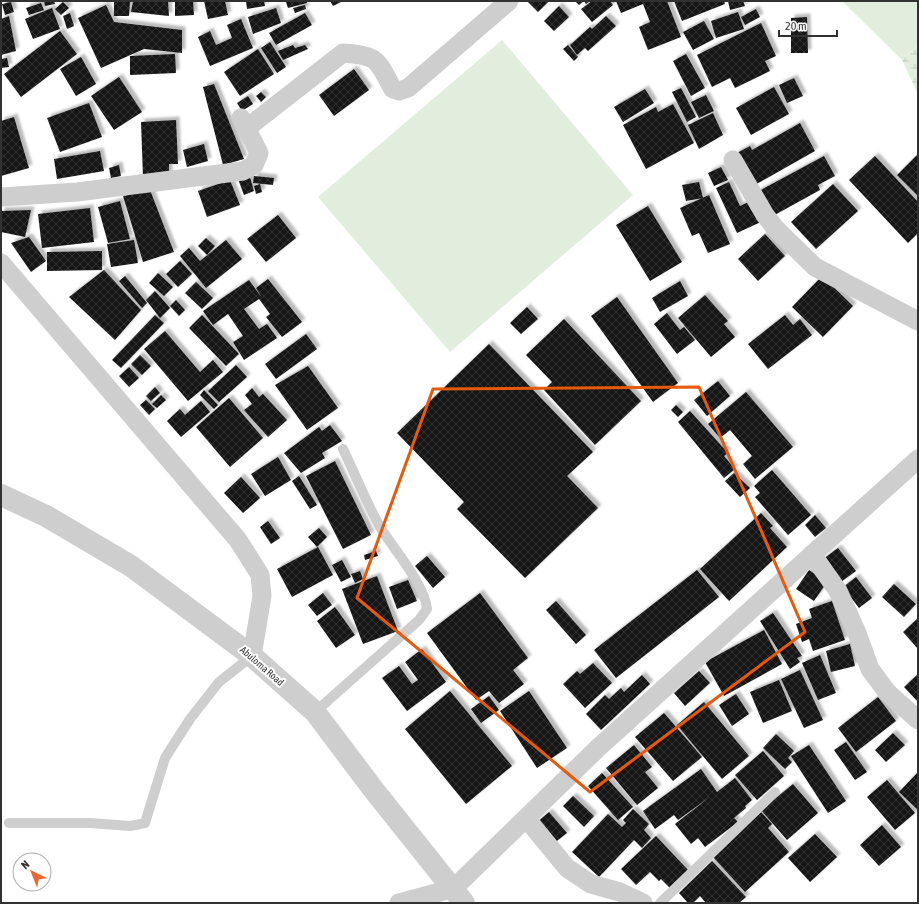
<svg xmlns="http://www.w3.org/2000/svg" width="919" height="904" viewBox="0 0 919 904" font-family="'Asap Condensed',sans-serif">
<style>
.green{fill:#e1eede}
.wetland{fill:url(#wetland-marsh)}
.building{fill:url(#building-cross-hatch);filter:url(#shadow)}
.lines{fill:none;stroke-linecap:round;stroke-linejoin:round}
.service{stroke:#cecece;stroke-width:10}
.minor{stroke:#cecece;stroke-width:19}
.tertiary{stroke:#cecece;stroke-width:22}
.marked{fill:none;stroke:#e8590c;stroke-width:3;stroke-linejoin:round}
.labels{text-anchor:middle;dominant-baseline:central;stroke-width:4;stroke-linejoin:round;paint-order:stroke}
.street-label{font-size:10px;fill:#313131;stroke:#fff}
</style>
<defs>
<pattern id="wetland-marsh" width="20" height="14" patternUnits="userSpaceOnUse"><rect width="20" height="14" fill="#e1eede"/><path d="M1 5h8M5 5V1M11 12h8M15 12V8" fill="none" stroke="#c2cdbf"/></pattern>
<pattern id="building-cross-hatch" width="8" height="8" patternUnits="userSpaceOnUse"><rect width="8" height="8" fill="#181818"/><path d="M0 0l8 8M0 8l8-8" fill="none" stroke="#313131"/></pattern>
<filter id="shadow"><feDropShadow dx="3.5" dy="-3.5" stdDeviation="1" flood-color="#0004"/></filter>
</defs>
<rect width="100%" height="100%" fill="#fff"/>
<path class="green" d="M842,1H918V45L902,60Z
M502,40L633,195L450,352L318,197Z"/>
<path class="wetland" d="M918,45V94L902,60Z"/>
<path class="building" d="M44,1H54L55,4L45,6Z
M114,1H130L129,16H114Z
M133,1H168L169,16L131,12Z
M175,1H193L194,15L175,16Z
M204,1H225L228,15L208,19Z
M246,1H264L265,6L247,9Z
M291,1H307V3L288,8L286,2Z
M330,1H343L333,6Z
M527,1H549L538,12Z
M575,1H590L586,4L584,1L579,5Z
M592,1H610L613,5L592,22L581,9Z
M616,1H667L681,37L648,50L639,27L650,22L643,4L621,13Z
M674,1H724L725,4L682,21Z
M728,1H743L745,6L730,10Z
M11,2L14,12L5,15L2,4Z
M63,2L69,8L61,15L55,9Z
M41,3L44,10L29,15L26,8Z
M106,5L114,22L182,30V53L144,49L101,68L78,18Z
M305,5L306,9L295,13L293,8Z
M559,6L569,17L554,31L544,21Z
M52,8L60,29L33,39L25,19Z
M276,8L281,23L253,34L248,17Z
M756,9L760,17L745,25L741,17Z
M738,12L744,29L716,38L711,21Z
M70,13L74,26L67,29L63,16Z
M305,13L312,25L276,45L269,33Z
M9,16L16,51L1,55V19Z
M606,16L616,26L588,51L585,48L577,55L570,45L590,27L592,29Z
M807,17L808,53H791V18Z
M241,19L253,48L210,66L198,37L210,31L216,45L232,38L227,25Z
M704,21L714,39L693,50L683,32Z
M761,23L776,56L765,61L770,71L735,88L730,78L712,87L697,55Z
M60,31L77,54L21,97L4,74Z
M270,42L286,67L277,73L261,48Z
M293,45L295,48L305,45L308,49L283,60L278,51Z
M568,45L578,57L574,61L563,49Z
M258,49L274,74L240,96L224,72Z
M175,54L176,73L130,75V56Z
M686,54L705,88L691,96L673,61Z
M81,57L96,84L76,96L60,69Z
M7,58L9,67L1,68V59Z
M354,69L369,90L334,116L319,95Z
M119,77L142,112L114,130L91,96Z
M794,78L803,96L787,103L779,85Z
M214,84L244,159L223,165L203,87Z
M774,87L789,114L751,135L736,108Z
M681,88L696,117L687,122L672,92Z
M645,89L654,103L623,122L614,107Z
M261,92L266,97L261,102L256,96Z
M706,95L714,111L699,118L691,102Z
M248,96L253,104L242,111L237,103Z
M89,103L102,137L60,152L47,118Z
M673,104L694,143L646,169L623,125L656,107L658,112Z
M713,113L723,135L699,149L688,125Z
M14,117L29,168L1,176V121Z
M176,120L178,164H169V176L143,177L141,122Z
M800,123L815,151L753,186L735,154L750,146L752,150Z
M204,144L208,161L187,167L183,150Z
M100,151L104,171L57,179L54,159Z
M918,154V196L897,175Z
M824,156L835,176L818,185L820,190L771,217L757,192Z
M875,156L918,202V233L908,243L849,180Z
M119,165L121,176L111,178L109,168Z
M721,167L728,180L714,186L708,173Z
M249,174L254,191L244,195L238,179Z
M254,176L274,178L273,185L253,183Z
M230,180L240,205L207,217L198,191Z
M699,182L703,198L686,201L682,185Z
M729,182L740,206L753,200L763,221L737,233L716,188Z
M260,184L262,192L256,194L254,186Z
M833,184L858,211L816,249L791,222Z
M150,190L174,252L143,262L123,196Z
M709,195L730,244L708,253L699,233L692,236L680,208Z
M120,201L130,239L108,243L98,207Z
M648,206L682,262L650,281L616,225Z
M90,208L94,242L42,248L38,214Z
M31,210L25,237L1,232V211Z
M278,215L296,238L266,262L247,239Z
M765,234L785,256L758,281L738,259Z
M29,237L46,261L31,272L11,243Z
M206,238L215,246L207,255L198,246Z
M134,240L138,263L111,267L107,244Z
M226,240L242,259L206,288L180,256L189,248L200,261Z
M102,251V270L47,271V252Z
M180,261L192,274L178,287L166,274Z
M104,270L141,310L115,340L69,297Z
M158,273L173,287L164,296L149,283Z
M125,276L147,303L142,308L119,281Z
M822,276L853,306L823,337L792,307Z
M268,279L302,322L282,337L266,317L270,314L259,299L244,309L259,329L267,324L277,338L244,360L233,342L243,336L228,314L213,325L203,311L249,280L262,298L256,288Z
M680,281L688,296L660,312L652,298Z
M196,282L213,298L202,309L185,293Z
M155,291L170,308L160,318L146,300Z
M705,295L728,321L724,324L735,337L711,357L678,318Z
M617,297L678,383L653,402L591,316Z
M176,300L185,310L179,316L170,306Z
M527,307L538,319L521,334L510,323Z
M667,313L680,330L684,327L695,340L677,354L654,324Z
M155,315L164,323L121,368L112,360Z
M202,315L239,354L226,366L189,328Z
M785,315L793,325L800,319L812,335L768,369L748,344Z
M564,319L641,401L595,445L544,390L552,382L526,355Z
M165,331L200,372L213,360L223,372L188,401L144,349Z
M306,334L317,349L276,379L265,364Z
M489,344L593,452L567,476L598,508L525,578L457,509L464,502L397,433Z
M140,355L151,366L142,375L131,364Z
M236,365L247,377L219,402L208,391Z
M308,366L338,408L307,430L275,385Z
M129,367L139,378L129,387L119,376Z
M718,381L730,396L707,416L694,400Z
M155,387L160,393L151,401L146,396Z
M252,388L259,397L263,394L287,420L268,437L244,410L252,404L245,395Z
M204,390L218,405L214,409L200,395Z
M746,392L793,447L755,479L743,464L752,456L730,430L720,438L708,424Z
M161,395L166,400L157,408L152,404Z
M229,398L263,438L230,467L196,427Z
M146,400L155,409L149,415L140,405Z
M201,401L210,412L181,437L167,421L180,409L185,415Z
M676,405L683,412L678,417L671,410Z
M690,411L728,453L724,456L735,469L724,478L678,422Z
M330,425L342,441L322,453L325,458L301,473L284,453L319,427L322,431Z
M278,457L291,480L265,496L251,474Z
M335,461L371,535L343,549L306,476Z
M772,470L811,515L788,535L755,497L760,493L754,486Z
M734,473L750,488L740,497L725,481Z
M299,476L317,505L310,509L292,481Z
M241,477L260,498L243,513L224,493Z
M761,513L773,526L770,528L787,547L729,601L700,569Z
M815,515L826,528L815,537L805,525Z
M268,521L280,538L271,544L260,527Z
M319,528L327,537L317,547L308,537Z
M318,547L333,575L292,597L277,569Z
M838,548L856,571L841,582L823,559Z
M376,551L378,556L365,560L364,555Z
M427,556L445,577L433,588L415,566Z
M342,560L351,577L341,582L332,565Z
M697,570L719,597L616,678L594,650Z
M809,570L827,582L814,601L796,589Z
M360,571L363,579L355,583L351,574Z
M377,576L398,631L363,644L342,589Z
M856,577L872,598L859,608L843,587Z
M408,580L417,601L397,609L389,587Z
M894,584L916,604L904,617L882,597Z
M323,593L332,605L317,616L308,605Z
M480,593L528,658L513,670L524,684L499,703L489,691L476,700L427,633Z
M556,601L586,635L576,644L546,610Z
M832,601L845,640L813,651L809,639L802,642L796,624L812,618L809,609Z
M335,607L355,635L336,648L317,621Z
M773,613L802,656L797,658L800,662L790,669L760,621Z
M918,618V649L903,632Z
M764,630L782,664L724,696L705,662Z
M850,644L855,666L831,672L826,651Z
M422,649L446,682L407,711L382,678L399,666L412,684L418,680L405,662Z
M820,655L836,693L818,700L802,663Z
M593,663L612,683L585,708L563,684L577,671L580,674Z
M800,670L823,720L804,728L781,679Z
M699,671L710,683L685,706L674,693Z
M918,674V702L904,687Z
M642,675L650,684L601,730L586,714L605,695L609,699L621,688L624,692Z
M779,680L792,711L763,723L750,692Z
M450,691L512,766L466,804L405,729Z
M529,691L567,748L537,768L500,711Z
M736,694L749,714L732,726L719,705Z
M489,696L499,710L481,723L471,709Z
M878,697L896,721L856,752L838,728Z
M704,702L749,756L722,779L677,725Z
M664,713L702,757L673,781L635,737Z
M893,733L905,745L886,762L875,750Z
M776,734L794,751L788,758L792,762L785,769L763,748Z
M846,742L867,772L855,780L834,750Z
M634,745L652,767L645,772L658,788L637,805L606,768Z
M809,745L846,801L828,813L791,756Z
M763,751L784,776L757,800L735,775Z
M701,769L717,792L735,778L752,800L745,806L746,808L734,818L738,822L705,847L698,838L691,844L675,824L711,796L678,820L674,815L655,829L643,811Z
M918,772V810L899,792Z
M602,773L633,807L618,820L588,786Z
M887,780L915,813L895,830L867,797Z
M793,784L818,813L787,840L761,810Z
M573,796L594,816L584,827L563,806Z
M633,809L649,824L644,830L651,838L642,848L634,840L599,877L572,852L608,814L622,827L626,823L623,820Z
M549,812L567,833L553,844L536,823Z
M761,812L772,824L768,828L789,852L745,892L713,857Z
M882,825L901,847L879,866L860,845Z
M815,834L837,857L810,882L788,858Z
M656,836L688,870L670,888L661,879L659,881L650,872L636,885L621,869Z
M712,861L746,897L739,903H706L700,896L693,903H688L679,893Z"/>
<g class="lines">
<path class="service" d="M315,712L419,620L427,609C425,585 393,548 380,527C366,502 355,474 343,449
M9,823H90L130,826L145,823L165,758L190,719L219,682L252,656
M660,903L775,792"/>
<path class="minor" d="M241,118L247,128L343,53C380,56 376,59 393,89L399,91L408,88L509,1
M733,160L765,215L776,229L815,267L918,321
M1,197L77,192L243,171L254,165L259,153L241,118
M1,263L238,540L260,575L262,596L252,656
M812,554L838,591L857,633L870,669L887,692L918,720
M526,818L567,868L591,884L620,892L643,903
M453,889L599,747L918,459
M399,903L451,889"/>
<path class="tertiary" d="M1,495L46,516L131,566L252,656L315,712L373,789L464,903"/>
</g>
<path class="marked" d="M699,387L805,632L590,792L357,598L433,389Z"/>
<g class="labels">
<g class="street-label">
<text transform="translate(262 666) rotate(41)">Abuloma Road</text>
</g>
</g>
<rect width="919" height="904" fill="none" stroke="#313131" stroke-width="4"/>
<g transform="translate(32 872) rotate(317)"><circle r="19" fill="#ffffff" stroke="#adadad"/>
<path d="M0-3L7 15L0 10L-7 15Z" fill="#eb672f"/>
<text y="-6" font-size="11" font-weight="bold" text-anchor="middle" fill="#313131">N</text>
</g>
<path d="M779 30v6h58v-6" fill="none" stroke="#313131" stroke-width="2"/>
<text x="785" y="30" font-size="12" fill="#313131" stroke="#ffffff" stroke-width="3" paint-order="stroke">20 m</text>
</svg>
